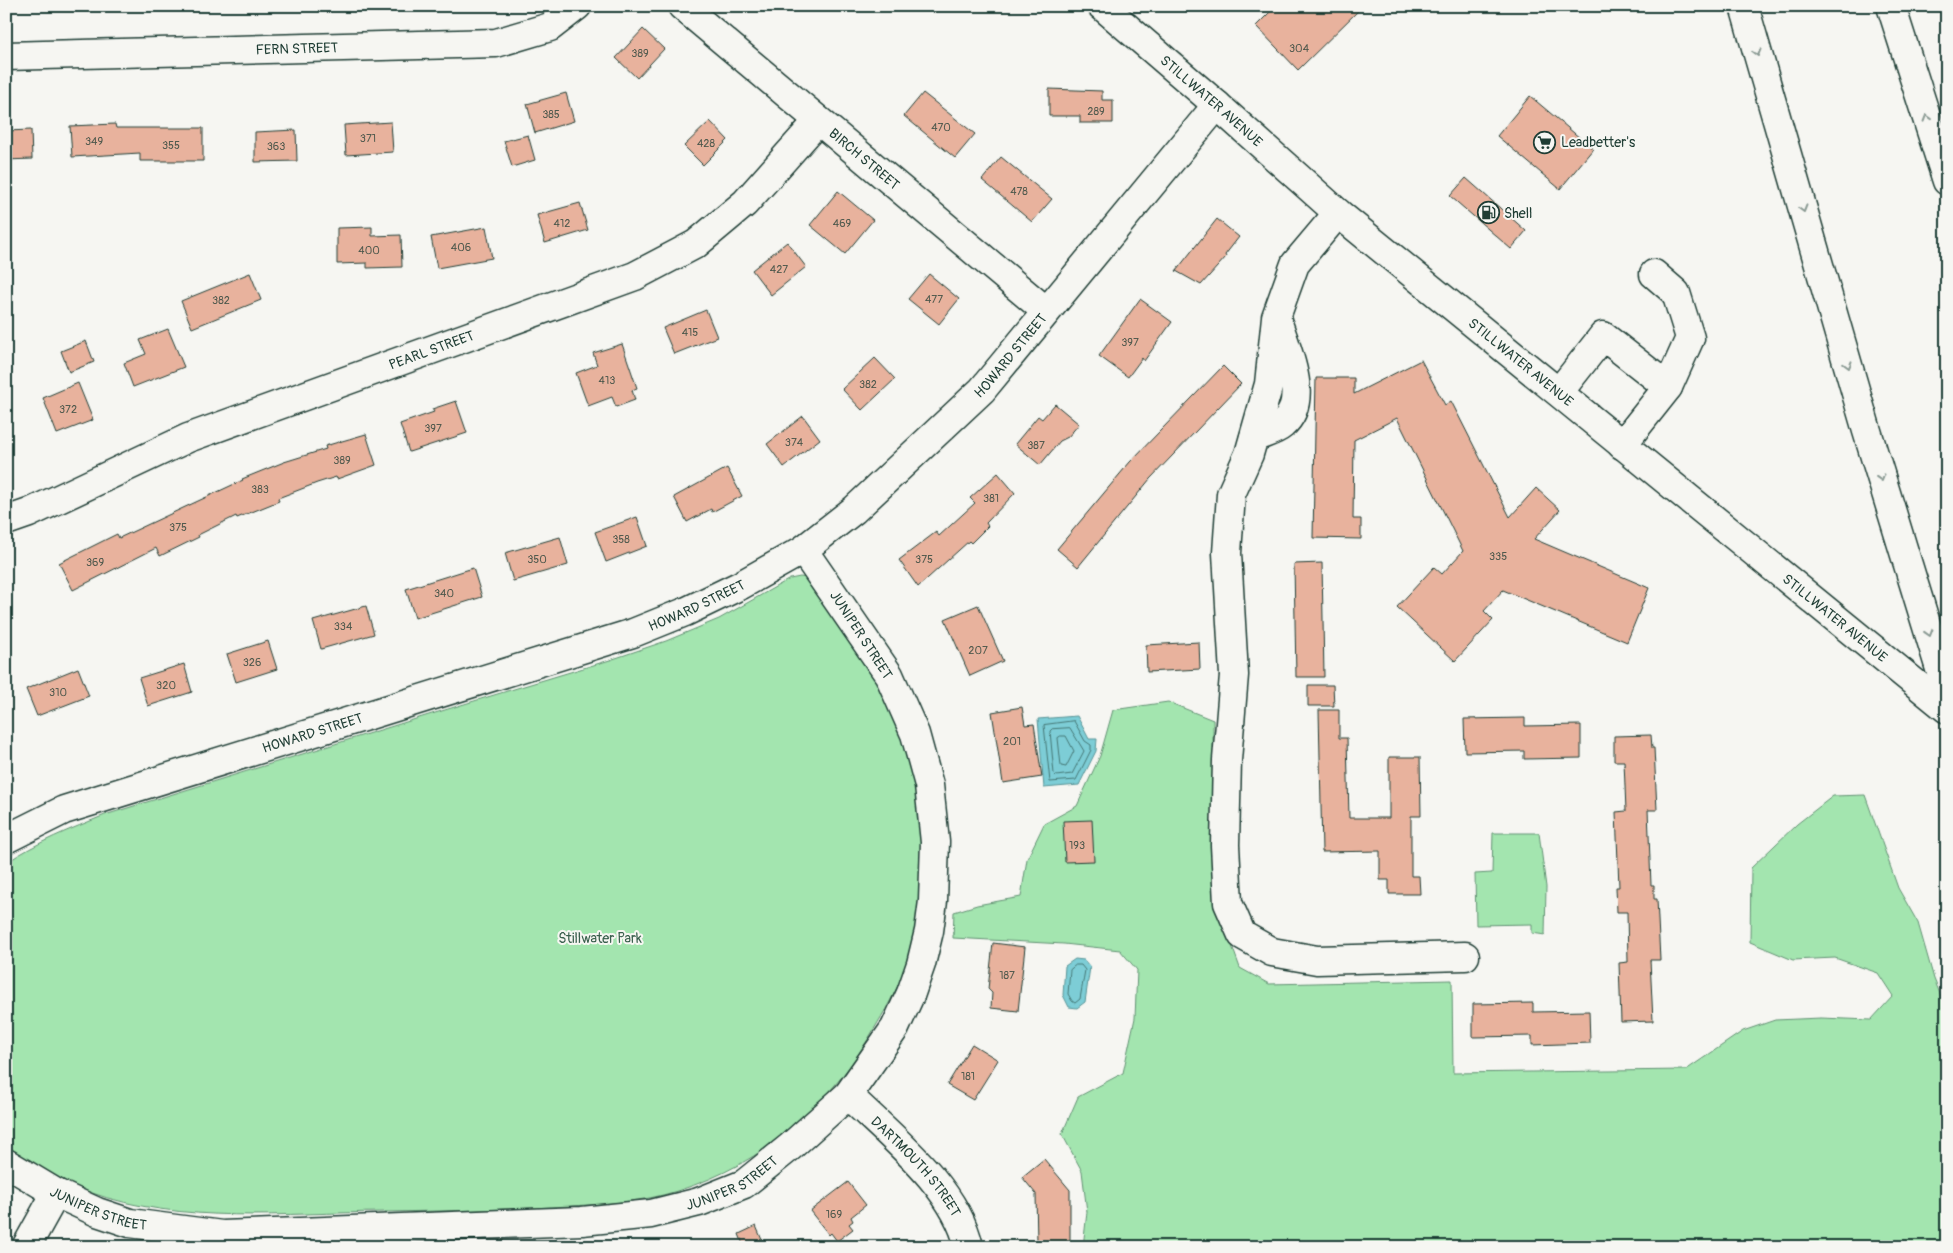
<svg xmlns="http://www.w3.org/2000/svg" width="1953" height="1253" viewBox="0 0 1953 1253" font-family="Pangolin,sans-serif">
<style>
.green{fill:#a3e5af;stroke:#619172}
.water{fill:#7dcdd6;stroke:#579395}
.lines{fill:none;stroke-linecap:round;stroke-linejoin:round}
.shore{stroke:#457775;stroke-width:1}
.building{fill:#e8b29d;stroke:#1f3d34}
.minor-casing{stroke:#1f3d34;stroke-width:31}
.major-casing{stroke:#1f3d34;stroke-width:31}
.highway-casing{stroke:#1f3d34;stroke-width:31}
.minor{stroke:#f6f6f2;stroke-width:28}
.major{stroke:#f6f6f2;stroke-width:28}
.highway{stroke:#f6f6f2;stroke-width:28}
.oneway{stroke:#8a9a93}
.labels{text-anchor:middle;dominant-baseline:central;stroke-width:4;stroke-linejoin:round;paint-order:stroke}
.number-label{font-size:11px;fill:#515a4e}
.street-label{font-size:14px;fill:#1f3d34;stroke:#f6f6f2}
.poi-label{font-size:14px;fill:#1f3d34;stroke:#f6f6f2;text-anchor:start}
.park-label{font-size:14px;fill:#395f4d;stroke:#f6f6f2}
</style>
<rect width="100%" height="100%" fill="#f6f6f2"/>
<filter id="ink" filterUnits="userSpaceOnUse"><feTurbulence type="fractalNoise" baseFrequency=".02" numOctaves="2"/><feDisplacementMap in="SourceGraphic" scale="10" xChannelSelector="R" yChannelSelector="G"/><feConvolveMatrix kernelMatrix="1 2 1 2 8 2 1 2 1" color-interpolation-filters="sRGB"/></filter>
<g filter="url(#ink)">
<path class="green" d="M800,577L807,578C841,627 881,676 901,732C926,801 932,890 909,959C901,982 889,1004 877,1024C832,1104 766,1163 677,1191C643,1202 606,1204 570,1206C508,1210 445,1211 383,1212C285,1213 183,1225 89,1192C60,1182 33,1163 6,1148V863C37,842 71,829 105,815L461,705L610,660L666,641L719,619L777,586L790,579Z
M1168,702L1213,720L1214,896L1240,968L1269,984L1452,980L1453,1073L1686,1070L1743,1031L1775,1020L1821,1018L1871,1020L1893,996L1878,973L1835,958L1793,960L1750,942L1751,868L1797,824L1833,796L1865,795L1898,888L1918,923L1934,979L1947,1011V1247H1083L1087,1212L1082,1171L1062,1134L1078,1097L1123,1073L1135,1018L1137,970L1120,950L1064,944L953,938L954,912L977,905L1021,897L1027,859L1044,824L1077,806L1100,756L1113,710Z
M1493,833H1539L1546,887L1545,935L1532,933V924L1476,925L1475,874L1492,873Z"/>
<path class="water" d="M1077,716L1089,739H1097L1096,751L1079,785L1044,788L1038,719Z
M1075,959L1084,960L1090,967L1085,1002L1077,1008L1069,1007L1063,995L1065,966Z"/>
<g class="lines">
<path class="shore" d="M1074,721L1085,741L1091,745V750L1076,780L1050,782L1044,725Z
M1070,728L1084,751L1072,774L1056,776L1054,774L1050,731L1052,729Z
M1061,736H1066L1074,751L1066,767L1061,766L1058,738Z
M1076,965H1081L1085,970L1080,999L1075,1003L1072,1001L1068,994L1070,970Z"/>
</g>
<path class="building" d="M1276,6H1363L1298,70L1256,26Z
M643,29L664,49L637,78L616,58Z
M1049,89L1102,91V100H1113V123H1080V116H1049Z
M566,93L574,121L535,133L527,104Z
M923,93L975,134L955,158L904,116Z
M1530,96L1593,149L1560,189L1497,136Z
M710,121L728,140L703,165L684,146Z
M391,122L393,152L346,155L344,125Z
M115,124L116,128H203V161H140V153L72,157L70,126Z
M31,130L32,159L6,160V131Z
M296,130L297,161L255,162V132Z
M528,135L535,160L512,167L504,141Z
M1001,157L1052,199L1032,222L982,180Z
M1466,178L1526,231L1511,249L1450,196Z
M838,191L873,220L845,254L810,225Z
M580,203L588,230L545,243L537,215Z
M1217,219L1239,237L1225,255L1226,257L1201,285L1176,271Z
M372,227V236L401,235L402,267L367,268V263L337,264V228Z
M486,227L492,258L437,268L431,237Z
M787,242L806,267L771,295L752,270Z
M250,273L261,300L192,328L181,301Z
M929,274L959,299L939,324L908,299Z
M1140,299L1172,322L1144,361L1142,358L1128,377L1099,356Z
M706,310L717,337L674,354L663,328Z
M168,329L184,367L133,387L124,363L146,354L140,340Z
M86,341L94,362L69,372L61,351Z
M622,344L637,388L632,390L635,400L616,407L612,397L588,406L576,373L597,365L593,353Z
M875,358L895,379L862,410L842,389Z
M1421,360L1445,405L1451,401L1510,517L1536,488L1560,510L1534,539L1649,588L1627,642L1503,590L1484,611L1493,620L1455,661L1397,607L1434,567L1442,574L1463,551L1397,418L1354,440L1353,519H1361V539L1313,538L1316,378H1354V394Z
M1223,366L1241,384L1150,479L1078,567L1057,549L1130,462Z
M78,383L93,420L57,434L43,398Z
M456,401L467,433L409,452L400,424L434,412L432,409Z
M1055,404L1079,424L1068,437L1060,441L1040,465L1015,444L1038,416L1042,419Z
M803,416L820,439L784,467L767,444Z
M366,434L376,465L337,479L336,477L317,483L278,498L279,501L237,518L236,516L198,535L199,537L160,556L156,548L73,590L59,563L117,534L119,538L243,480L242,479L284,462L326,449L325,446Z
M727,468L742,496L712,512L711,509L687,522L674,497Z
M998,473L1015,493L986,523L988,526L971,543L969,541L918,587L899,560L936,532L939,536L975,503L970,498Z
M637,517L647,546L606,562L595,532Z
M560,537L568,565L513,581L505,553Z
M1322,563L1324,677H1296L1294,564Z
M473,568L482,597L415,618L406,589Z
M978,605L1003,661L970,676L945,619Z
M366,606L374,634L321,649L313,621Z
M268,641L277,669L236,682L227,654Z
M1199,642L1200,669L1147,672L1146,645Z
M184,664L192,692L148,706L139,678Z
M78,668L89,696L37,716L26,689Z
M1308,685H1333L1334,706H1308Z
M1022,707L1025,725L1034,724L1042,777L1003,783L992,712Z
M1319,710H1339V738H1347L1349,818H1389V757H1420L1421,816H1411V876H1419L1420,894H1389V880H1380V851L1322,852Z
M1525,718V726L1581,725V758L1524,759V751L1465,752L1464,719Z
M1651,735L1652,748H1654L1657,810H1648L1651,885H1654V899H1657L1660,960H1650L1653,1021L1621,1022L1619,963L1628,962L1627,912H1617L1616,887H1619L1616,812L1626,811L1624,761H1614V736Z
M1092,820L1094,861L1065,862L1063,821Z
M993,943L1025,947L1018,1011L991,1008L992,993L988,989Z
M1533,1003V1012L1589,1011L1590,1043L1532,1045V1036L1473,1037V1004Z
M972,1044L998,1060L973,1100L947,1085Z
M1044,1159L1070,1190V1243L1037,1242L1036,1194L1022,1177Z
M848,1182L866,1205L851,1217L853,1221L849,1224L853,1229L837,1241L831,1233L829,1235L810,1211Z
M756,1226L765,1247H744L739,1234Z"/>
<g class="lines">
<defs>
<g id="minor">
<path id="s1" d="M682,6L1046,311"/>
<path id="s2" d="M6,56L496,43L550,27L577,6"/>
<path d="M1338,213L1295,264L1276,317L1269,384L1249,454L1231,494L1227,553L1234,675L1227,760L1225,845L1228,903L1242,935L1272,952L1317,960L1465,956"/>
<path d="M1654,274L1676,293L1690,338L1668,387"/>
<path d="M1559,392L1603,336L1668,387L1622,445"/>
<path d="M1254,438C1262,434 1275,431 1282,425C1310,402 1288,353 1279,326"/>
<path id="s3" d="M6,521L29,513L188,438L635,276L696,244L745,203L818,121"/>
<path id="s4" d="M6,839L64,810L633,633L685,612L741,585L803,550L854,510L982,390L1217,105"/>
<path id="s5" d="M848,1095C890,1136 956,1187 969,1247"/>
<path id="s6" d="M6,1163L56,1193L97,1212L130,1223L222,1235L582,1221L651,1214L699,1202L744,1184L790,1147L848,1095L895,1028L911,993L921,964L929,931L933,901L935,842L929,785L915,734L889,675L803,550"/>
<path d="M26,1247L56,1193"/>
</g>
<g id="major">
<path id="s7" d="M1102,6L1217,105L1338,213L1947,709"/>
</g>
<path id="highway" d="M1744,6L1867,431L1947,692
M1891,6L1947,181"/>
</defs>
<use href="#minor" class="minor-casing"/>
<use href="#major" class="major-casing"/>
<use href="#highway" class="highway-casing"/>
<use href="#minor" class="minor"/>
<use href="#major" class="major"/>
<use href="#highway" class="highway"/>
</g>
<defs><path id="oneway-chevron" d="M-2-3.5L2.5 0L-2 3.5" fill="none" stroke-width="1.6" stroke-linecap="round" stroke-linejoin="round" transform="scale(1.25)"/></defs>
<g class="oneway">
<use href="#oneway-chevron" transform="translate(1757 53) rotate(74)"/>
<use href="#oneway-chevron" transform="translate(1927 118) rotate(-107)"/>
<use href="#oneway-chevron" transform="translate(1803 209) rotate(74)"/>
<use href="#oneway-chevron" transform="translate(1848 365) rotate(74)"/>
<use href="#oneway-chevron" transform="translate(1881 478) rotate(73)"/>
<use href="#oneway-chevron" transform="translate(1929 633) rotate(73)"/>
</g>
</g>
<defs>
<symbol id="supermarket-ring" viewBox="-11 -11 22 22"><circle r="9.5" fill="#f6f6f2" stroke="#1f3d34" stroke-width="1.5"/><path d="M-6-5.5h2.5l.6 2H6L4.5 2H-2.5L-4.4-4H-6ZM-1.5 3.2a1.3 1.3 0 1 0 .1 0ZM3 3.2a1.3 1.3 0 1 0 .1 0Z" fill="#1f3d34"/></symbol>
<symbol id="fuel-ring" viewBox="-11 -11 22 22"><circle r="9.5" fill="#f6f6f2" stroke="#1f3d34" stroke-width="1.5"/><path d="M-5.5-6h7V0h2V4h1.3V-2.5L3-4.5l.8-.8L6-3V5H2.5V1h-1V6h-7ZM-4.2-4.7v3.2H.2V-4.7Z" fill="#1f3d34"/></symbol>
</defs>
<g fill-rule="evenodd">
<use href="#supermarket-ring" x="1532" y="130" width="25" height="25"/>
<use href="#fuel-ring" x="1476" y="200" width="25" height="25"/>
</g>
<g class="labels">
<g class="number-label">
<text x="1299" y="48">304</text>
<text x="640" y="53">389</text>
<text x="1096" y="111">289</text>
<text x="551" y="114">385</text>
<text x="941" y="127">470</text>
<text x="368" y="138">371</text>
<text x="94" y="141">349</text>
<text x="706" y="143">428</text>
<text x="171" y="145">355</text>
<text x="276" y="146">363</text>
<text x="1019" y="191">478</text>
<text x="562" y="223">412</text>
<text x="842" y="223">469</text>
<text x="461" y="247">406</text>
<text x="369" y="250">400</text>
<text x="779" y="269">427</text>
<text x="934" y="299">477</text>
<text x="221" y="300">382</text>
<text x="690" y="332">415</text>
<text x="1130" y="342">397</text>
<text x="607" y="380">413</text>
<text x="868" y="384">382</text>
<text x="68" y="409">372</text>
<text x="433" y="428">397</text>
<text x="794" y="442">374</text>
<text x="1036" y="445">387</text>
<text x="342" y="460">389</text>
<text x="260" y="489">383</text>
<text x="991" y="498">381</text>
<text x="178" y="527">375</text>
<text x="621" y="539">358</text>
<text x="1498" y="556">335</text>
<text x="537" y="559">350</text>
<text x="924" y="559">375</text>
<text x="95" y="562">369</text>
<text x="444" y="593">340</text>
<text x="343" y="626">334</text>
<text x="978" y="650">207</text>
<text x="252" y="662">326</text>
<text x="166" y="685">320</text>
<text x="58" y="692">310</text>
<text x="1012" y="741">201</text>
<text x="1077" y="845">193</text>
<text x="1007" y="975">187</text>
<text x="968" y="1076">181</text>
<text x="834" y="1214">169</text>
</g>
<g class="street-label">
<text stroke="none"><textPath href="#s2" startOffset="291">FERN STREET</textPath></text>
<text stroke="none"><textPath href="#s7" startOffset="145">STILLWATER AVENUE</textPath></text>
<text stroke="none"><textPath href="#s1" startOffset="238">BIRCH STREET</textPath></text>
<text stroke="none"><textPath href="#s3" startOffset="459">PEARL STREET</textPath></text>
<text stroke="none"><textPath href="#s4" startOffset="1135">HOWARD STREET</textPath></text>
<text stroke="none"><textPath href="#s7" startOffset="550">STILLWATER AVENUE</textPath></text>
<text stroke="none"><textPath href="#s4" startOffset="730">HOWARD STREET</textPath></text>
<text stroke="none"><textPath href="#s7" startOffset="955">STILLWATER AVENUE</textPath></text>
<text transform="translate(861 635) rotate(57)">JUNIPER STREET</text>
<text stroke="none"><textPath href="#s4" startOffset="325">HOWARD STREET</textPath></text>
<text stroke="none"><textPath href="#s5" startOffset="99">DARTMOUTH STREET</textPath></text>
<text stroke="none"><textPath href="#s6" startOffset="748">JUNIPER STREET</textPath></text>
<text stroke="none"><textPath href="#s6" startOffset="104">JUNIPER STREET</textPath></text>
</g>
<g class="poi-label">
<text x="1561" y="142">Leadbetter's</text>
<text x="1504" y="213">Shell</text>
</g>
<g class="park-label">
<text x="600" y="938">Stillwater Park</text>
</g>
</g>
<rect width="1953" height="1253" fill="none" stroke="#f6f6f2" stroke-width="25"/>
<rect x="12" y="12" width="1928" height="1228" fill="none" stroke="#1f3d34" stroke-width="2" filter="url(#ink)"/>
</svg>
